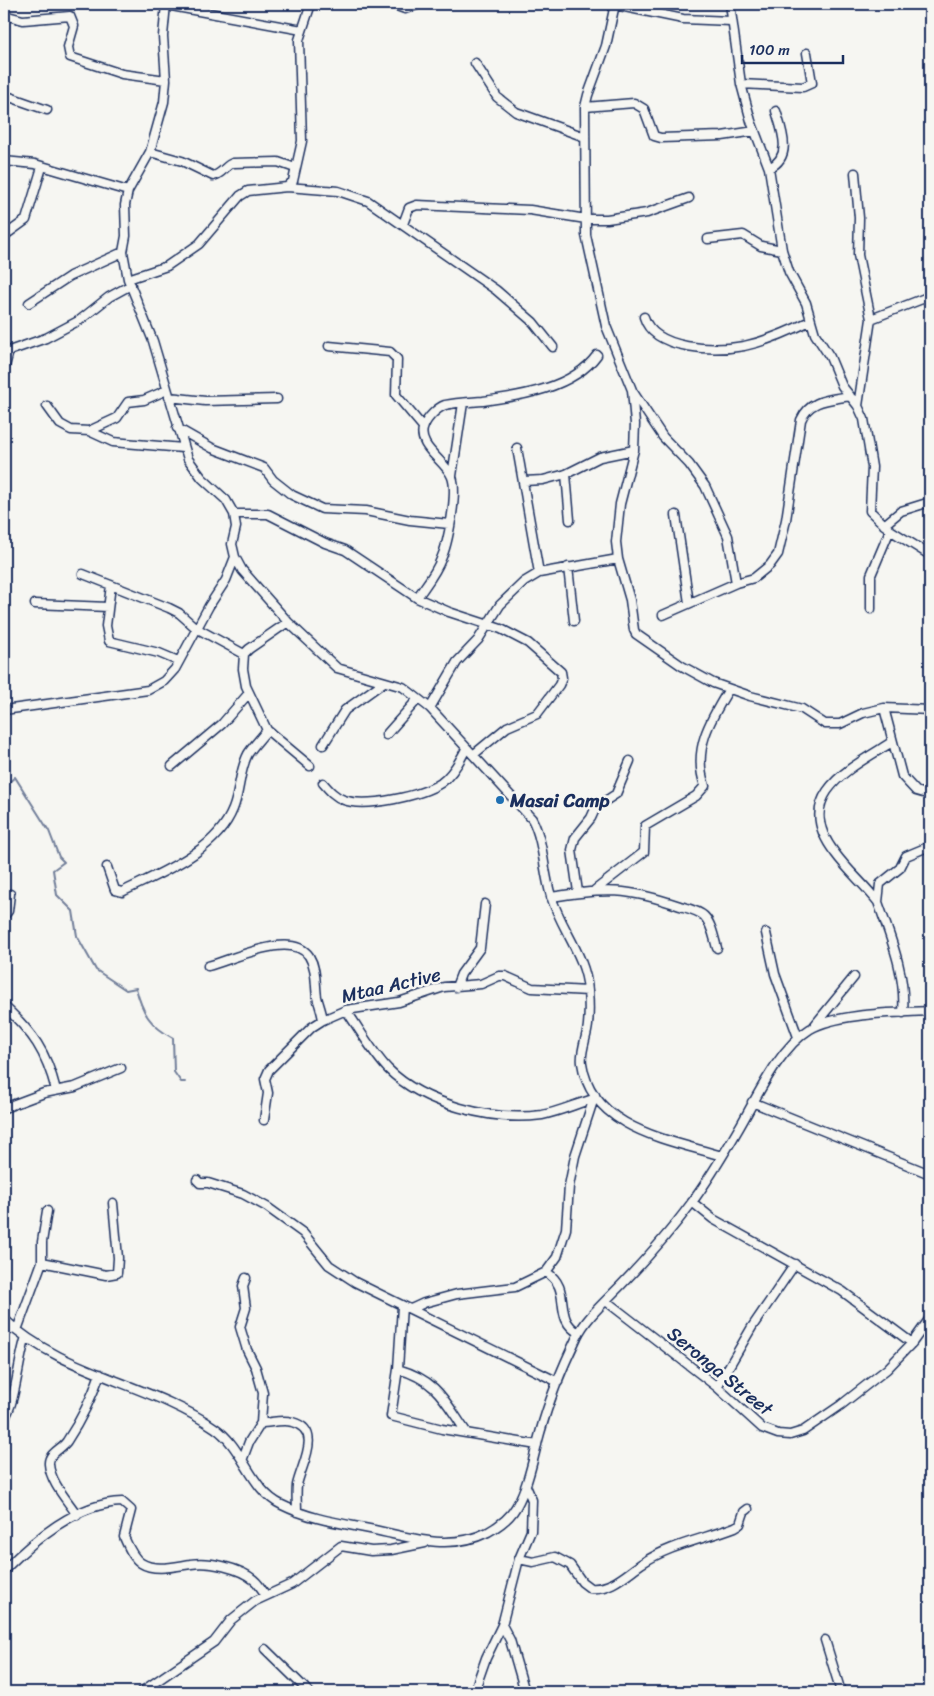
<svg xmlns="http://www.w3.org/2000/svg" width="934" height="1696" viewBox="0 0 934 1696" font-family="Sriracha,sans-serif">
<style>
.lines{fill:none;stroke-linecap:round;stroke-linejoin:round}
.stream{stroke:#717e99;stroke-width:2}
.minor-casing{stroke:#1b2f5e;stroke-width:11}
.minor{stroke:#f6f6f2;stroke-width:8}
.poi-dot{fill:#1f6fb2;stroke:#f6f6f2;stroke-width:2}
.labels{text-anchor:middle;dominant-baseline:central;stroke-width:5;stroke-linejoin:round;paint-order:stroke}
.poi-label{font-size:19px;font-weight:bold;fill:#1b2f5e;stroke:#f6f6f2;text-anchor:start}
.street-label{font-size:19px;fill:#1b2f5e;stroke:#f6f6f2}
</style>
<rect width="100%" height="100%" fill="#f6f6f2"/>
<filter id="ink" filterUnits="userSpaceOnUse"><feTurbulence type="fractalNoise" baseFrequency=".02" numOctaves="2"/><feDisplacementMap in="SourceGraphic" scale="10" xChannelSelector="R" yChannelSelector="G"/><feConvolveMatrix kernelMatrix="1 2 1 2 8 2 1 2 1" color-interpolation-filters="sRGB"/></filter>
<g filter="url(#ink)">
<g class="lines">
<path class="stream" d="M4,781L8,783L15,777L49,831L59,857L64,862L53,870L57,895L73,911L77,936L96,970L126,990L136,988C142,1012 150,1026 173,1038L174,1072L181,1082H185"/>
<defs>
<path id="minor" d="M166,4L163,36L166,80L164,102L150,152L128,191L125,205L126,236L123,252L128,279L153,341L188,459L202,478L226,500L234,514L236,527L232,544L235,557L242,570L288,622L337,668L403,687L430,708L532,819C544,842 543,870 551,896C561,929 586,956 588,991C589,1002 589,1015 588,1025C587,1037 580,1052 582,1063C591,1129 670,1140 722,1156
M391,4L405,9L420,4
M615,4L606,46L588,95L585,107L586,235L606,326L632,390L635,424L634,450L620,504L616,542L618,559L630,600L634,630L636,634L682,666L713,683L750,696L802,709L825,724H840L863,713L884,708L930,710
M730,4L741,84L751,121L769,168L782,250L789,272L806,303L815,334L830,357L842,386L858,406L864,419L872,467L870,511L890,530L930,555
M166,5L302,30
M615,5L683,19L731,21
M4,15L23,20L70,16L74,26L68,47L70,57L122,74L166,80
M475,63L497,97L516,112L585,137
M741,84L803,87L812,83L807,53
M4,95L47,110
M585,107L634,103L644,109L654,136L661,138L722,136L755,131
M150,152L182,161L213,176C223,174 225,165 233,163L278,162L295,168
M4,161L35,164L128,191
M769,168C793,157 782,131 776,111
M855,173L859,218L858,255L871,319L858,406
M287,187L338,191L368,201L496,290L533,322L553,347
M403,224L409,208L417,205L530,210L586,219H607L647,213L689,198
M4,236L26,220L42,167
M708,239L743,235L761,246L782,250
M128,279L167,266L199,244L240,196L248,191L287,187L293,181L302,141L299,40L311,4
M29,303L70,276L123,252
M644,317C654,351 716,351 744,346C767,341 790,331 810,321
M871,319L930,296
M329,346L390,352L397,359L396,395L423,427
M4,350L9,351L46,338L80,320L109,297L131,285
M4,370L9,351
M633,392L663,437L689,464L705,486L728,536L736,583
M169,397L205,401L277,399
M47,406L60,424L71,430L89,431L113,442L183,448
M177,428L212,448L264,468L273,480L292,495L322,509L366,511L410,520L449,524
M89,431L117,418L128,402L144,400L167,390
M517,448L539,573
M566,474L570,520
M452,476L463,403
M524,481L543,480L566,474L600,457L634,450
M234,514H268L325,543L345,550L417,598L449,612L501,629L528,643L561,672L562,678L559,685L537,714L507,727L473,755
M676,515L689,603
M884,525L901,511L930,502
M568,567L574,621
M83,574L169,608L179,613L196,628L244,654
M111,585L106,626L109,641L159,653L178,661
M417,598C425,586 436,573 441,559C448,544 458,493 452,477C446,461 415,446 424,426C427,418 437,408 445,405C457,402 471,402 483,401C521,396 573,388 597,355
M35,604L108,607
M871,609V575L890,530
M663,615L736,583L754,578L770,565L778,554L786,520L801,420C810,399 830,400 850,396
M288,622L249,649L244,654L243,669L246,686L267,730L310,766
M430,708L457,662L478,640L500,605L524,582L539,573L618,559
M884,708L902,776L916,791L930,795
M4,710L148,690L164,681L175,669L209,606L226,580L235,557
M386,735L418,699
M323,745L345,710L384,682
M172,766L222,724L249,693
M323,783C329,790 335,797 344,800C366,808 421,796 441,783C452,775 460,761 466,749
M107,867L115,890L122,892C160,873 216,852 233,809C240,792 239,771 248,754C253,746 261,738 267,730
M595,890L644,852L645,826L696,796L705,786C692,750 710,720 729,689
M578,892L572,850L575,838L591,818L596,807L616,794L630,761
M551,897C605,888 628,888 680,906C687,908 699,911 704,916C712,924 714,938 717,948
M878,902C865,885 848,871 835,853C791,796 849,769 892,742
M4,916L8,911L10,894
M766,933L775,974L798,1037
M208,966C232,960 291,930 309,956C317,969 315,984 317,997C319,1005 322,1012 323,1020
M456,987L461,974L480,948L485,904
M4,1006C33,1033 46,1051 56,1090
M346,1010C360,1030 372,1052 388,1069C423,1104 493,1122 542,1115C558,1112 576,1104 593,1099
M903,1013C906,974 891,939 878,902L880,884L900,868L906,856L930,846
M814,1026L854,977
M752,1102L930,1174
M4,1108L44,1093L75,1087L121,1068
M264,1120L268,1093L265,1079L269,1070L312,1027L323,1020L346,1010L399,1002L444,987L481,984L499,976H505L532,988L588,991
M197,1180L200,1183H208L243,1194L267,1207L303,1233L329,1265L355,1282L558,1382
M692,1202L713,1219L842,1291L912,1343
M42,1262L106,1275L117,1273L118,1258L113,1203
M546,1272C574,1289 551,1318 579,1333
M606,1301L717,1387L762,1428L778,1434L790,1435L803,1431L841,1405L887,1369L912,1343L930,1318
M402,1306L398,1369L391,1416L442,1429L537,1445
M411,1309L424,1303L457,1294L515,1287L546,1272L557,1257L566,1229L569,1186L575,1156L595,1095
M4,1319C62,1374 150,1383 215,1428C244,1448 250,1490 282,1505C316,1522 351,1524 388,1533C423,1541 454,1549 488,1532C499,1526 510,1518 516,1507C529,1484 533,1458 540,1433C549,1400 562,1368 577,1337C586,1317 608,1299 623,1283C647,1258 670,1232 690,1205C708,1181 724,1154 739,1128C757,1097 779,1048 810,1029C837,1013 897,1013 930,1011
M17,1330L42,1262V1242L47,1211
M4,1333L13,1328
M398,1369C439,1381 445,1402 467,1433
M717,1387L752,1327L795,1264
M4,1419C16,1402 18,1360 26,1337
M261,1423C270,1423 283,1419 292,1422C324,1430 301,1465 297,1485C296,1493 297,1503 297,1512
M243,1458L249,1442L261,1423L263,1393L256,1368L247,1350L240,1327L246,1308L243,1286L246,1278
M77,1515C68,1501 50,1482 49,1464C48,1453 62,1449 67,1441C81,1420 92,1397 100,1374
M519,1559L533,1562L555,1557L570,1565L582,1582L590,1588C611,1590 625,1575 641,1564C669,1545 704,1539 735,1527L740,1524L744,1512L748,1509
M4,1570C34,1540 77,1503 122,1502L131,1510L124,1537C128,1546 133,1558 141,1563C155,1572 176,1566 191,1564C209,1561 240,1568 254,1580C259,1584 263,1591 266,1596
M502,1625L510,1640L525,1692
M825,1640L841,1692
M265,1649L309,1692
M141,1692L214,1642L231,1620L255,1601L292,1584L341,1546L371,1551L391,1550L425,1543
M474,1692L486,1658L502,1625L519,1559L531,1531L532,1500L526,1486"/>
</defs>
<use href="#minor" class="minor-casing"/>
<use href="#minor" class="minor"/>
</g>
</g>
<circle class="poi-dot" cx="500" cy="800" r="5"/>
<g class="labels">
<g class="poi-label">
<text x="510" y="800">Masai Camp</text>
</g>
<g class="street-label">
<text transform="translate(391 985) rotate(-13)">Mtaa Active</text>
<text transform="translate(720 1371) rotate(39)">Seronga Street</text>
</g>
</g>
<rect width="934" height="1696" fill="none" stroke="#f6f6f2" stroke-width="20"/>
<rect x="10" y="10" width="914" height="1676" fill="none" stroke="#1b2f5e" stroke-width="2" filter="url(#ink)"/>
<path d="M742 55v8h101v-8" fill="none" stroke="#1b2f5e" stroke-width="2.5"/>
<text x="749" y="55" font-size="15" fill="#1b2f5e" stroke="#f6f6f2" stroke-width="4" paint-order="stroke">100 m</text>
</svg>
